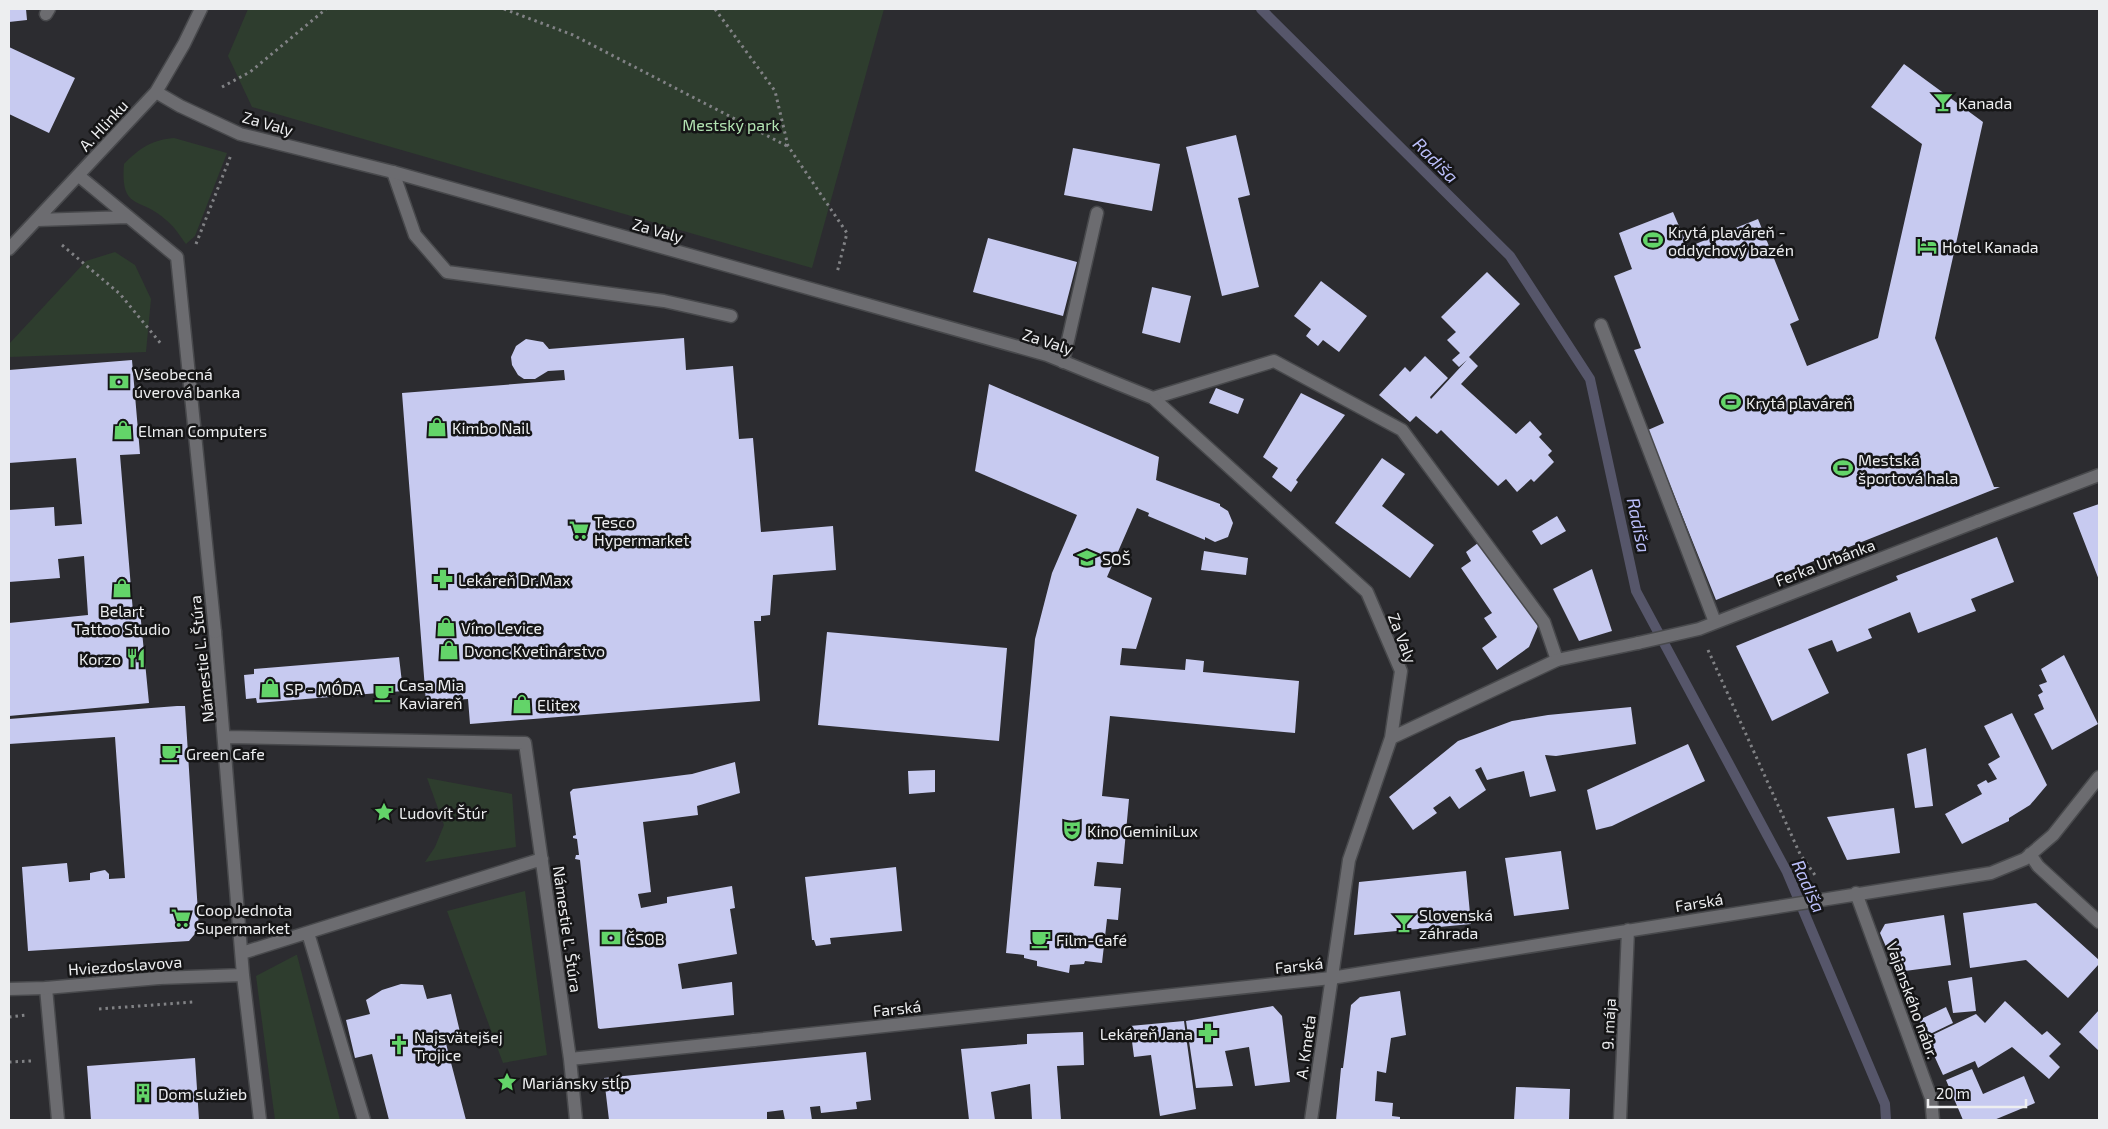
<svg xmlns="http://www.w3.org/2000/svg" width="2108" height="1129" viewBox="0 0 2108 1129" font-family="'Exo 2',sans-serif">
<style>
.green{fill:#2e3d2e}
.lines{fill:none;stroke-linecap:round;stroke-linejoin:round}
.stream{stroke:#56566a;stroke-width:10}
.building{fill:#c7caf0}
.service-casing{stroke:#48494c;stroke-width:15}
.pedestrian-casing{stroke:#48494c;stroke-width:15}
.minor-casing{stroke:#48494c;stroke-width:15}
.path{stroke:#818285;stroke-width:3;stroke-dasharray:2.5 4;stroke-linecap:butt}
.service{stroke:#6c6c70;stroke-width:12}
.pedestrian{stroke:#6c6c70;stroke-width:12}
.minor{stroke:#6c6c70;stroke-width:12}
.labels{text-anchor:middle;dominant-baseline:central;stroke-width:5;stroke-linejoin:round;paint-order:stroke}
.poi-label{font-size:16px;fill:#edeef0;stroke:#151516;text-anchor:start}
.street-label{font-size:16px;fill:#edeef0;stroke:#151516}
.park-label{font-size:16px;fill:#b2e3b2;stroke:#151516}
.water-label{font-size:18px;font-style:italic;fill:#babef9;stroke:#151516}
</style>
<rect width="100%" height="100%" fill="#2c2c30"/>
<path class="green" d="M248,9H884L812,268L252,107L228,56Z
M174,138L227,153L195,236L186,244C180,236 174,226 166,220C141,196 120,212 124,164C140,148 151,140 174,138Z
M115,252L135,265L151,299L146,352L9,357V344L86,261Z
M427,778L512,794L516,847L425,862L435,847L444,825Z
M525,891L547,1055L503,1063L447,911Z
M296,955H297L340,1120H275L256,976Z"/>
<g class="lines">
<path class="stream" d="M1261,9L1510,256L1590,379L1636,591L1787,872L1885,1104L1886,1120"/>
</g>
<path class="building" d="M9,9H26L27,20L9,22Z
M9,47L75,78L49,133L9,114Z
M1904,64L1983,122L1935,338L1994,487H2000L1716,600L1648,430L1664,423L1634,350L1641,348L1614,276L1632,269L1619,233L1673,212L1688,247L1758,219L1799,320L1790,324L1807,366L1878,338L1922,144L1871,107Z
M1236,135L1250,195L1238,198L1259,287L1222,296L1186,147Z
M1073,148L1160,164L1152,211L1064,195Z
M988,238L1077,262L1063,316L973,292Z
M1487,272L1520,304L1469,357L1478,366L1461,384L1516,434L1530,421L1542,434L1539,437L1552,451L1548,455L1554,462L1534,482L1531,479L1517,492L1506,479L1498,486L1441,430L1437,434L1416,416L1410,422L1379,395L1405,367L1410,372L1425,356L1448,378L1430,397L1431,399L1467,360L1459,367L1452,360L1460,353L1447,340L1456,332L1441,317Z
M1321,281L1367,316L1339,352L1323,340L1318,346L1306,336L1311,329L1294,316Z
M1152,287L1191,296L1180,343L1142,333Z
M684,338L686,370L733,366L739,439L753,438L761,532L833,526L836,570L773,575L770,615L761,616V621H754L760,701L470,724L468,699L426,702L402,393L565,380L564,370L548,371L535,379H524L518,375L512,365L511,357L516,346L526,339L543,342L549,349Z
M132,360L140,454L120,455L133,612L140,611L149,703L9,716V623L88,615L84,556L58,559L60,578L9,582V510L54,507L55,526L82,524L76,458L9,463V370Z
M989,384L1159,457L1156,480L1220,504V506L1228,511L1233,523L1228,537L1215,542L1205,537V540L1148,516L1149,513L1137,508L1107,577L1152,598L1136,649L1122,648L1120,665L1185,670L1186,659L1204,661L1203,672L1299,681L1295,733L1110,716L1102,796L1129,799L1123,864L1097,862L1094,886L1121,888L1118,920L1107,919L1102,963L1085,961L1084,964L1070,965L1069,973L1037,966V961L1024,958V955L1006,953L1035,639L1052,573L1077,515L975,471Z
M1216,388L1244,399L1238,414L1209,403Z
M1301,393L1345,415L1296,480L1298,482L1291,492L1272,477L1278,468L1263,457Z
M1382,458L1405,474L1382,506L1434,545L1410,578L1335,523Z
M2099,504V580L2073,513Z
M1557,516L1566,531L1541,545L1532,531Z
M1997,537L2014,582L1971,599L1976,611L1918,633L1910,612L1868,629L1872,638L1837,652L1832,640L1808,649L1829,693L1772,721L1736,646L1898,580L1896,576Z
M1482,540L1538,626L1529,647L1497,670L1482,648L1497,637L1484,618L1492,613L1461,568L1471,561L1466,552Z
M1204,551L1248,558L1246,575L1201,570Z
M1592,569L1612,631L1579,641L1553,589Z
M827,632L1007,648L999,741L818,725Z
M2064,655L2098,724L2052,750L2034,714L2044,709L2038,695L2043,692L2039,685L2047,682L2041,669Z
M399,657L403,691L257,703L256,698L246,699L244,675L254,674V669Z
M177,706H185L199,929L189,941L28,951L22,867L67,863L69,882L90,880V873L105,870L109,874V879L125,878L115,737L9,744V719Z
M1631,707L1636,744L1556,756L1545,755L1556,791L1530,797L1524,771L1487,780L1481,767L1475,770L1486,790L1459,809L1450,796L1433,808L1437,813L1413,830L1389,797L1458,741L1512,721L1548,715Z
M2012,713L2047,785L2030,805L2009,818V821L1962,844L1945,814L1982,794L1977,785L1986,780L1988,783L1997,779L1988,764L2000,757L1984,726Z
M1688,744L1705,781L1612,826L1596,830L1587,790Z
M1926,748L1933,806L1915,808L1907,754Z
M735,762L740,793L697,806L698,815L643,822L651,892L638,894L641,908L667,903V897L732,886L735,908L730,909L737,954L678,964L682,989L732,982L734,1015L600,1029L598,1028L580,860L575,859L576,855H579L577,839L573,838V836L576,835L570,792L573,789L692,774Z
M935,770V792L909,794L908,771Z
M1894,808L1900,853L1847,860L1827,817Z
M1561,851L1569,909L1514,916L1505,858Z
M896,867L902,931L830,938L831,944L816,946L814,940H812L805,877Z
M1466,871L1471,924L1354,935L1359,882Z
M2036,903L2099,960V964L2068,998L2026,960L1970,968L1963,913Z
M1944,915L1951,965L1897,972L1880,933L1885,924Z
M1972,977L1976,1011L1953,1013L1948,981Z
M401,984L423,985L427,999L451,994L460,1032L444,1036L466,1120H389L372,1054L355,1058L346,1020L370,1014L366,1000L382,990Z
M1400,991L1406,1035L1391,1038L1386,1073L1377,1071L1375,1101L1393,1103L1392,1116L1400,1117V1120H1336L1341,1068H1343L1351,1005L1360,997Z
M2005,1001L2042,1035L2047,1031L2061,1044L2049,1056L2060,1067L2049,1079L2012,1047L1978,1068L1975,1061L1943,1075L1926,1038L1976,1014L1985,1023Z
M1273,1006L1282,1016L1290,1082L1255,1086L1249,1047L1225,1051L1233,1086L1196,1088L1186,1021Z
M1946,1007L1953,1023L1926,1036L1919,1020Z
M2099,1010V1051L2079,1032Z
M1184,1021L1196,1109L1160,1116L1151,1055L1134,1057L1130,1026Z
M1083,1032L1084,1065L1057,1066L1061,1120H1032L1030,1084L991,1092L995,1120H969L961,1049L1027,1044V1034Z
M866,1052L871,1100L856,1102L857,1109L821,1113L820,1106L810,1107L812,1120H785L783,1110L767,1112V1120H609L604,1078Z
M195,1058L199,1120H91L87,1066Z
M1972,1069L1983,1094L2024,1076L2035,1103L1994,1120H1963L1946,1080Z
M1516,1087L1570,1089L1569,1120H1514Z"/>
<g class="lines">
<defs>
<path id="service" d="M46,14L49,9
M393,172L415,235L447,272L664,301L731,316
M1601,325L1715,622
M1063,362L1097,213
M1153,398L1274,361L1402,430L1544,622L1557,660
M1638,643L1699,629L1978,521
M46,988L58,1120"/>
<path id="pedestrian" d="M215,632L243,975L260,1120
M225,737L525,743L570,1059L576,1120
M308,933L364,1120
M242,953L542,859
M159,978L243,975
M570,1059L754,1040"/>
<path id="minor" d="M156,92L180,106L240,134L393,172L1047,355L1153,398L1367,592L1401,671L1391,738L1349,860L1311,1120
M79,176L177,257L215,632
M37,220L128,217
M9,249L156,92L184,44L201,9
M1978,521L2099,475
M1391,738L1557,660L1638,643
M2030,854L2038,866L2099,922
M1856,893L1931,1098L1933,1120
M9,989L46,988L159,978
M754,1040L1331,978L1991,873L2025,859L2053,835L2099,777
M1620,1120L1628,930"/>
</defs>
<use href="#service" class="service-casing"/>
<use href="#pedestrian" class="pedestrian-casing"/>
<use href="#minor" class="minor-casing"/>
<path class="path" d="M504,9L573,35L787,146
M715,9L775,91L788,146L847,233L837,273
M222,87L250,72L326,9
M196,244L231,155
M62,245L120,294L162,345
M1708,650L1800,854L1817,878
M99,1009L193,1002
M9,1017L26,1015
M9,1062L31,1061"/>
<use href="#service" class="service"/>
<use href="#pedestrian" class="pedestrian"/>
<use href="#minor" class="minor"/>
</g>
<defs>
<symbol id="bar-bare" viewBox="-9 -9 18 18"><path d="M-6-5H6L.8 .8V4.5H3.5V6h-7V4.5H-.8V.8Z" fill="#63d469" stroke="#151516" stroke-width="2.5" paint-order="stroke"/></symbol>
<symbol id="stadium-bare" viewBox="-9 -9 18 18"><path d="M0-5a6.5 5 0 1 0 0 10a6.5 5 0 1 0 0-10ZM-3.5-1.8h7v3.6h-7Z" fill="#63d469" stroke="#151516" stroke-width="2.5" paint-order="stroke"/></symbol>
<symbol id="hotel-bare" viewBox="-9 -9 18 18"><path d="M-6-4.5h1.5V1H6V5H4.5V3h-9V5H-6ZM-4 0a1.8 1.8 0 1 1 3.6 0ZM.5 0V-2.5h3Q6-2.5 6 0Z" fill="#63d469" stroke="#151516" stroke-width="2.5" paint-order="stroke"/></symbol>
<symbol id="bank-bare" viewBox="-9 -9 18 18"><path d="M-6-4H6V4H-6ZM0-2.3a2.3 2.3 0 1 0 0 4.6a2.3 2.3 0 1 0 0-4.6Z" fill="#63d469" stroke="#151516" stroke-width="2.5" paint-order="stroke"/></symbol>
<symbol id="shop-bare" viewBox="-9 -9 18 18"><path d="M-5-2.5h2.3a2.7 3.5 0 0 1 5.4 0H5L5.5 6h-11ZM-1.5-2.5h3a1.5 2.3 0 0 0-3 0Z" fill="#63d469" stroke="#151516" stroke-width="2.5" paint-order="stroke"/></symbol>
<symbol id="supermarket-bare" viewBox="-9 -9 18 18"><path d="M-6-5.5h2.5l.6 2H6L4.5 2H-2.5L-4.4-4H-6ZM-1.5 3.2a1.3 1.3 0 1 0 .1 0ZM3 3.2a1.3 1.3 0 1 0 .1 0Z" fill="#63d469" stroke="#151516" stroke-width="2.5" paint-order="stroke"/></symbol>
<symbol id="school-bare" viewBox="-9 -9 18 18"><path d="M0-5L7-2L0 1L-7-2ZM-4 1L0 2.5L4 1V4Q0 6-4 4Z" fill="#63d469" stroke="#151516" stroke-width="2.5" paint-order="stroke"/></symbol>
<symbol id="pharmacy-bare" viewBox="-9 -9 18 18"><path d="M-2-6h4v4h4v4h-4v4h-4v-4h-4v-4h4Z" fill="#63d469" stroke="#151516" stroke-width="2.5" paint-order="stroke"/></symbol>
<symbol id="restaurant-bare" viewBox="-9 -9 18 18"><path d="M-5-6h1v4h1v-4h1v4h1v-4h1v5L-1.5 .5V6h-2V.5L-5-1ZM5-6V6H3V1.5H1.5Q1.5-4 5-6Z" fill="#63d469" stroke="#151516" stroke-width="2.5" paint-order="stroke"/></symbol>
<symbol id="cafe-bare" viewBox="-9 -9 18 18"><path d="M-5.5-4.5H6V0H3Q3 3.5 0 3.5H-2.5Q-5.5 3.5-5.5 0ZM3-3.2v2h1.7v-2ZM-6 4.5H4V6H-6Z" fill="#63d469" stroke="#151516" stroke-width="2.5" paint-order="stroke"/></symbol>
<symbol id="sight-bare" viewBox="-9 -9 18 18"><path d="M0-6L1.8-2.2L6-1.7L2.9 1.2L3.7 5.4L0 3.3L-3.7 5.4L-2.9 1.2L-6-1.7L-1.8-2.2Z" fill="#63d469" stroke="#151516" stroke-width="2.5" paint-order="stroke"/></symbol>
<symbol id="theatre-bare" viewBox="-9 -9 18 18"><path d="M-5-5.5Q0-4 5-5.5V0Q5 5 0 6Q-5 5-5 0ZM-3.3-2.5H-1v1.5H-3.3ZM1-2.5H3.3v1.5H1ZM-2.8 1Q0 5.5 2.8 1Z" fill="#63d469" stroke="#151516" stroke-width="2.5" paint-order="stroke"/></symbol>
<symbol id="church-bare" viewBox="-9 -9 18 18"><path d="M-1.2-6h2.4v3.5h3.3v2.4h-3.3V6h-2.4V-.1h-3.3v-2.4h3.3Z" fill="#63d469" stroke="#151516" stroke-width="2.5" paint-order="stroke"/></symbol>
<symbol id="building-bare" viewBox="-9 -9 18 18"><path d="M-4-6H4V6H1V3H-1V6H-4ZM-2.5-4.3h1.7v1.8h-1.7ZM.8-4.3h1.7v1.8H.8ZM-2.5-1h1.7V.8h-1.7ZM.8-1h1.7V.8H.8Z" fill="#63d469" stroke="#151516" stroke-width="2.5" paint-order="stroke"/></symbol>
</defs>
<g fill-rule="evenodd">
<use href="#bar-bare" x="1929" y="88" width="28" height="28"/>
<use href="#stadium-bare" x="1639" y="226" width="28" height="28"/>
<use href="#hotel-bare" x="1913" y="232" width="28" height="28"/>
<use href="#bank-bare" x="105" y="368" width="28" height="28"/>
<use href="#stadium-bare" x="1717" y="388" width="28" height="28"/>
<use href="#shop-bare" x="423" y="413" width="28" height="28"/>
<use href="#shop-bare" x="109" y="416" width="28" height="28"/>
<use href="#stadium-bare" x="1829" y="454" width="28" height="28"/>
<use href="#supermarket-bare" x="565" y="516" width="28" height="28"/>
<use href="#school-bare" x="1073" y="544" width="28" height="28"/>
<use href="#pharmacy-bare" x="429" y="565" width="28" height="28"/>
<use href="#shop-bare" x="108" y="574" width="28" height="28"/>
<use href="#shop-bare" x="432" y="613" width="28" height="28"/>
<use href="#shop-bare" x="435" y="636" width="28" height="28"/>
<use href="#restaurant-bare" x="122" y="644" width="28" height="28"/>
<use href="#shop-bare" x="256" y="674" width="28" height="28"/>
<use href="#cafe-bare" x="370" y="679" width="28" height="28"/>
<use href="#shop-bare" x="508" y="690" width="28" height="28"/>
<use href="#cafe-bare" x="157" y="739" width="28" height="28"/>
<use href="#sight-bare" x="370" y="798" width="28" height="28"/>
<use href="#theatre-bare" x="1058" y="816" width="28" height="28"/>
<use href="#supermarket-bare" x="167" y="904" width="28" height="28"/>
<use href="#bar-bare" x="1390" y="909" width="28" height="28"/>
<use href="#bank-bare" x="597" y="924" width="28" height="28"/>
<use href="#cafe-bare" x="1027" y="925" width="28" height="28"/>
<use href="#pharmacy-bare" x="1194" y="1019" width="28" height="28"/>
<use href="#church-bare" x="385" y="1031" width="28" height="28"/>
<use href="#sight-bare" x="493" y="1068" width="28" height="28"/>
<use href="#building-bare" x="129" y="1079" width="28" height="28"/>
</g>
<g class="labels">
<g class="poi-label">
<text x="1958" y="102">Kanada</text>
<text x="1668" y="231">Krytá plaváreň -<tspan x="1668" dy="18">oddychový bazén</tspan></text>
<text x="1942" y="246">Hotel Kanada</text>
<text x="134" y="373">Všeobecná<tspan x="134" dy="18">úverová banka</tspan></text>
<text x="1746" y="402">Krytá plaváreň</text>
<text x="452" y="427">Kimbo Nail</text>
<text x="138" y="430">Elman Computers</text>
<text x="1858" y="459">Mestská<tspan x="1858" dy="18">športová hala</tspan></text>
<text x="594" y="521">Tesco<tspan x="594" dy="18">Hypermarket</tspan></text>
<text x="1102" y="558">SOŠ</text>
<text x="458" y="579">Lekáreň Dr.Max</text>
<text x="122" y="610" text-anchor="middle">Belart<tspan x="122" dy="18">Tattoo Studio</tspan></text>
<text x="461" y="627">Víno Levice</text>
<text x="464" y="650">Dvonc Kvetinárstvo</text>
<text x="121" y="658" text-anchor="end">Korzo</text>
<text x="399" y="684">Casa Mia<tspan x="399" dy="18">Kaviareň</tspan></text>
<text x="285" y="688">SP - MÓDA</text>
<text x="537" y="704">Elitex</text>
<text x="186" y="753">Green Cafe</text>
<text x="399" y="812">Ľudovít Štúr</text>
<text x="1087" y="830">Kino GeminiLux</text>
<text x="196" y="909">Coop Jednota<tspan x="196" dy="18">Supermarket</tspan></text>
<text x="1419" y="914">Slovenská<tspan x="1419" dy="18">záhrada</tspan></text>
<text x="626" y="938">ČSOB</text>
<text x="1056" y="939">Film-Café</text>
<text x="1193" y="1033" text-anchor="end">Lekáreň Jana</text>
<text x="414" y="1036">Najsvätejšej<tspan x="414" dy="18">Trojice</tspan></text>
<text x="522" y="1082">Mariánsky stĺp</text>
<text x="158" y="1093">Dom služieb</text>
</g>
<g class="street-label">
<text transform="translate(268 123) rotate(16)">Za Valy</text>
<text transform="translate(103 125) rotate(-47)">A. Hlinku</text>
<text transform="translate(658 230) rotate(16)">Za Valy</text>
<text transform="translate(1048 341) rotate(18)">Za Valy</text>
<text transform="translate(1825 562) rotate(-21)">Ferka Urbánka</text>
<text transform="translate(1403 638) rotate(69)">Za Valy</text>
<text transform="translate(201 659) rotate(-96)">Námestie Ľ. Štúra</text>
<text transform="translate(1699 902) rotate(-9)">Farská</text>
<text transform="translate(568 929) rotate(82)">Námestie Ľ. Štúra</text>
<text transform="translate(125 965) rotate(-4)">Hviezdoslavova</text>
<text transform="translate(1299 965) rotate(-6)">Farská</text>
<text transform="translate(1913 1000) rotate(70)">Vajanského nábr.</text>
<text transform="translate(897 1008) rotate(-6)">Farská</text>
<text transform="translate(1608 1024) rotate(-87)">9. mája</text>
<text transform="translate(1305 1047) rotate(-82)">A. Kmeťa</text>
</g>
<g class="park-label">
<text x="731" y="124">Mestský park</text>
</g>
<g class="water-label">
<text transform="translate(1436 160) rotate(45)">Radiša</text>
<text transform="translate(1639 525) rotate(78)">Radiša</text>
<text transform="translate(1809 886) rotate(66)">Radiša</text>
</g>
</g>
<rect width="2108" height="1129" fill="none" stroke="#edeef0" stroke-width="20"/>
<path d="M1928 1099v8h98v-8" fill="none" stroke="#edeef0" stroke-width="2.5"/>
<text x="1936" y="1099" font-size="15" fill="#edeef0" stroke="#151516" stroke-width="4" paint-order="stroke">20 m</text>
</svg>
